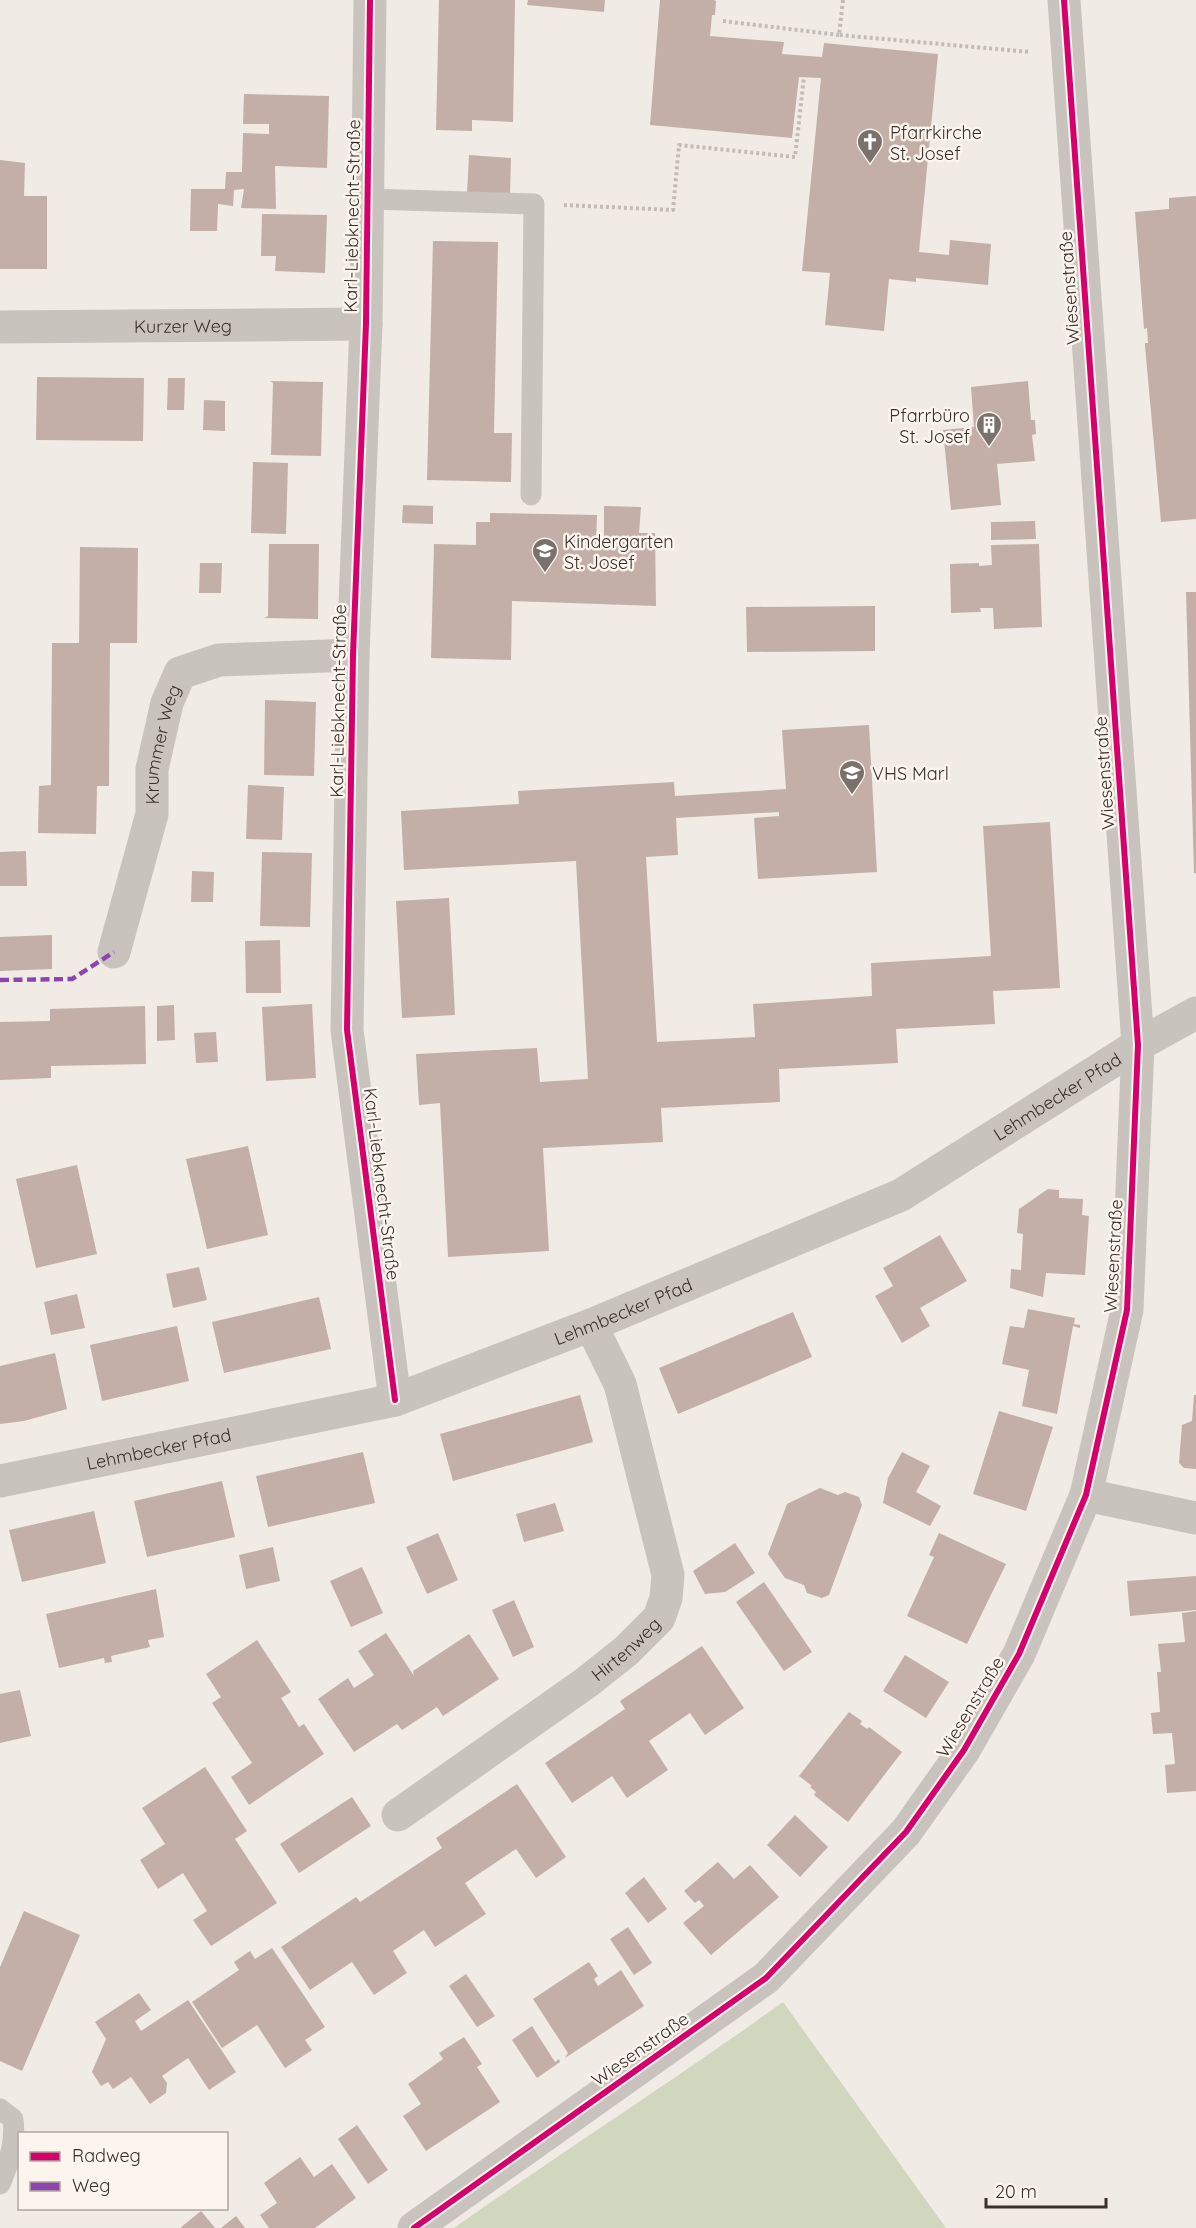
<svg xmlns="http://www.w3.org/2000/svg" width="1196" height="2228" viewBox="0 0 1196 2228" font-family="Quicksand,sans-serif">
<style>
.green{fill:#d1d6bf}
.building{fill:#c3afa7}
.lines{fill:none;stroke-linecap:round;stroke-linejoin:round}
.path{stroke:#c2bbb6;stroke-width:4;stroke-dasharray:3 3;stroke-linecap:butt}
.lane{stroke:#c9c3be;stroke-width:21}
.street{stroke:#c9c3be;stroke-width:33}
.quiet{stroke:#8e44ad;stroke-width:4.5;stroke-dasharray:9 4.5;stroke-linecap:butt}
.cycleway-casing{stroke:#fbf5ee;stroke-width:10}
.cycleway{stroke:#d6006c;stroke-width:6}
.labels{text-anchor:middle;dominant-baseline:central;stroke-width:5;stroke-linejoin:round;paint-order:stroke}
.poi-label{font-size:18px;fill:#3b302b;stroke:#fbf5ee;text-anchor:start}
.street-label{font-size:18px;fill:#3b302b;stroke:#fbf5ee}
</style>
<rect width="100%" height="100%" fill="#f0ebe5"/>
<path class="green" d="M783,2002L946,2228H454C563,2151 675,2080 783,2002Z"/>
<path class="building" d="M439,0H515L513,122L472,120V131L436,130Z
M528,0H605L604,12L527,5Z
M660,0H714L716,1L715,15H712L710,36L784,42L782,54L822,57L824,43L938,54L919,252L949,255L950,240L991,244L988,285L916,278V282L889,279L884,331L825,325L830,273L802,271L821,78L799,77L792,138L650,125Z
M244,94L329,96L327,168L275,166L276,209L241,208L244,189L234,190L233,206L218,204L217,231H190L191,189H225L226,172H242L243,133L269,134V124H243Z
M469,155L511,158L510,194L467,193Z
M0,160L25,163L24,196H47V269H0Z
M1196,196V519L1161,522L1145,346V343H1148L1147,328L1144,329L1135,212L1169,209V198Z
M262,214L327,215L325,273L275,271L276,256H261Z
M433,241L498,242L494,433H512L511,482L427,480Z
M37,377L144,378L143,441L36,440Z
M168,378H185L184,410H167Z
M270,381L323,382L321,456L271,455L273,383Z
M1028,381L1031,420H1035L1036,434L1032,435L1035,461L997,464L1001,505L951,510L943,430L974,427L971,387Z
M204,400L225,401V431L203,430Z
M253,462L288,463L286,534L251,533Z
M403,505L433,506V524L402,523Z
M604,506L641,507L639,533H655L656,606L512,601L511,660L431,658L434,544L476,545V522H490V513L597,515L596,548H604Z
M1035,521L1036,539L991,540V522Z
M269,544H319L318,619L264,618L268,616Z
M1039,544L1042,627L994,629L993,608H980L981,612L951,613L950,564L979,563V566L992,565L991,545Z
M80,547L138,548L137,643H110L109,786H97L96,834L38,833L39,786L51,785L52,643H79Z
M200,563H222L221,593H199Z
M1186,592H1196V873H1194Z
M875,606V651L747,652L746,607Z
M265,700L316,702L314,776L264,775Z
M869,725L877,872L758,879L754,818L779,816V812L676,818L678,855L646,857L657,1042L755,1037L753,1004L872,996L871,963L991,956L983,826L1050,822L1060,988L993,991L995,1024L896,1029L898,1063L779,1069L780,1102L661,1108L663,1142L543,1148L549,1251L448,1257L440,1103L419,1105L416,1054L537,1048L540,1082L588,1079L576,861L404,870L401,811L519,804L518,791L674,782L675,796L786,789L782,730Z
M248,785L284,787L282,840L246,839Z
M26,851L27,886H0V852Z
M262,852L312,853L310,927L260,926Z
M192,871L214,872L213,902H191Z
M449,898L455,1015L402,1018L396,901Z
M52,935V969L0,971V937Z
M280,940L281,993H246L245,941Z
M312,1004L316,1078L266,1081L262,1007Z
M174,1005L175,1040L157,1041V1006Z
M145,1006L146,1064L51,1066V1078L0,1080V1022L50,1021V1009Z
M216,1032L218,1062L196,1063L194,1033Z
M248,1146L268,1235L207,1249L186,1159Z
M77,1165L97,1254L36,1268L16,1179Z
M1048,1189L1059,1190V1198L1083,1199L1082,1215L1089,1216L1085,1275L1046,1273L1043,1297L1010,1288L1011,1269L1021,1270L1023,1234L1017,1233L1019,1209Z
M940,1235L967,1281L920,1308L930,1326L902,1343L875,1296L893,1286L883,1268Z
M199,1267L207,1300L173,1308L166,1274Z
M77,1294L85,1328L51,1335L44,1302Z
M319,1297L331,1349L224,1373L212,1322Z
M1028,1309L1075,1318L1074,1324L1080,1325V1328L1073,1326L1057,1414L1022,1406L1029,1370L1002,1364L1010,1326L1024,1328Z
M793,1312L812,1357L678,1414L659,1368Z
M177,1326L189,1381L102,1401L90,1345Z
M55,1353L67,1409L24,1421L0,1424V1366Z
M580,1395L593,1442L453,1481L440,1434Z
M1194,1395H1196V1469L1184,1468L1179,1463L1182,1425L1192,1421Z
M999,1411L1053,1427L1026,1511L973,1494Z
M363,1452L375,1503L268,1527L256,1476Z
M902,1452L930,1466L916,1492L941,1506L930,1526L883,1503L888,1478Z
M222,1481L235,1537L147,1557L134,1501Z
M820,1488L838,1495L845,1492L859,1497L862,1505L829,1595L822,1598L807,1593L804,1585L785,1578L768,1554L787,1504Z
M555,1503L564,1531L524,1542L516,1514Z
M94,1511L106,1563L22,1582L9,1530Z
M438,1533L458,1580L427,1594L406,1547Z
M939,1533L1006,1564L967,1644L907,1616L934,1557L929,1555Z
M735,1543L755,1573L725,1592L705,1594L693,1571Z
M273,1547L280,1581L246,1589L239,1555Z
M362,1567L383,1613L351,1627L330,1581Z
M1196,1576V1610L1130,1616L1127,1581Z
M764,1582L812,1652L784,1671L736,1602Z
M156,1589L164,1637L148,1640L150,1647L111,1656L112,1662L105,1663L104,1658L59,1668L46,1614Z
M514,1600L534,1647L513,1657L492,1610Z
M1196,1611V1791L1167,1793L1165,1765L1175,1764L1172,1733L1153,1734L1151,1713L1160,1712L1157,1672H1161L1158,1644L1185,1642L1182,1613Z
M386,1633L414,1676L413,1671L469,1634L499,1679L443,1716L437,1707L402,1730L397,1724L354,1752L318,1699L348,1678L354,1688L374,1675L358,1651Z
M257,1640L291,1692L281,1698L299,1727L304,1724L324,1754L249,1805L231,1777L252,1763L212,1703L221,1697L206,1674Z
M702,1646L744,1708L705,1735L690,1713L649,1741L668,1770L627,1798L612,1776L572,1803L545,1763L625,1709L620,1701Z
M905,1655L949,1682L926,1718L883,1691Z
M20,1690L31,1736L0,1743V1694Z
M849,1712L862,1721L860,1724L867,1729L869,1727L902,1752L848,1822L814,1795L816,1792L810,1787L812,1786L799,1776Z
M205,1767L247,1831L235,1839L277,1903L211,1946L193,1920L207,1911L183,1873L158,1889L140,1860L165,1844L142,1808Z
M517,1784L566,1857L536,1878L516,1849L465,1883L486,1914L435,1947L424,1930L393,1951L407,1973L374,1995L352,1962L310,1990L281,1947L356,1897L360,1902L442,1848L436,1838Z
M352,1797L371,1826L299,1873L280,1844Z
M795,1815L828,1847L800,1877L767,1845Z
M718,1862L734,1879L750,1865L779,1897L711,1955L683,1923L704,1906L699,1900L695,1903L684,1891Z
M644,1877L667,1909L648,1923L625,1893Z
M24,1911L80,1935L22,2071L0,2061V1967Z
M628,1927L652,1963L634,1975L610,1939Z
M272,1948L325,2027L305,2040L312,2050L285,2068L257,2025L222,2048L192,2002L239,1970L234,1962L250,1951L255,1959Z
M589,1962L598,1976L594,1979L598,1986L621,1970L644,2006L565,2058L568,2053L533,1999Z
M466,1974L495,2016L477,2027L449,1986Z
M139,1993L151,2010L135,2021L141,2031L188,2000L236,2072L209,2090L188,2058L162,2076L167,2083L166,2093L150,2104L131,2077L113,2089L108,2082L101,2086L92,2072L106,2039L95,2022Z
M532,2026L555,2062L559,2059L560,2062L537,2078L512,2040Z
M464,2037L482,2064L477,2067L500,2102L426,2151L403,2116L421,2104L408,2084L443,2059L439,2053Z
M357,2125L388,2170L368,2184L338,2139Z
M300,2157L314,2177L332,2164L356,2198L315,2228H269L260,2215L277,2203L264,2183Z
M201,2211L215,2228H180Z
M236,2216L245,2228H221Z"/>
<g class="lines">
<path class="path" d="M843,0L839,35L1030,52
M723,21L839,35
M564,205L673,210L679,145L795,157L804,77"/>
<path class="lane" d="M368,199L534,204L531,495
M0,2109L13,2119C16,2142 9,2163 0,2184"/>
<g class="street">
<path d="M370,0L366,324L353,655L347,1030L395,1400"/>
<path id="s1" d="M0,327L366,324"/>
<path id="s2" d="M114,952L152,814V769L167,703L180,673L219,660L353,655"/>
<path id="s3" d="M0,1481L395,1400L591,1325L901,1195L1138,1045L1196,1013"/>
<path d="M1086,1495L1196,1518"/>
<path id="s4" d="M398,1815L587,1682L626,1651L659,1618L666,1598L668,1575L620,1384L591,1325"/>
<path d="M414,2228L766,1978L906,1832L964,1750L1019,1654L1086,1495L1127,1310L1138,1045L1064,0"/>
</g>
<path class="quiet" d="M0,980L72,979L114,952"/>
<defs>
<path id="cycleway" d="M370,0L366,324L353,655L347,1030L395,1400
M414,2228L766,1978L906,1832L964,1750L1019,1654L1086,1495L1127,1310L1138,1045L1064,0"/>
</defs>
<use href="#cycleway" class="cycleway-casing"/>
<use href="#cycleway" class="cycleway"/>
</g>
<defs>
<symbol id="church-pin" viewBox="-11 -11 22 30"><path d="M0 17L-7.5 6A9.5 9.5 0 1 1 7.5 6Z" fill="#7a716c" stroke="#fbf5ee"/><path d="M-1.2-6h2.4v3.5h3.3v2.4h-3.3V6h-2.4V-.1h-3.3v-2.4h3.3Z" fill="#fff"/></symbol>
<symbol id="building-pin" viewBox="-11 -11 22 30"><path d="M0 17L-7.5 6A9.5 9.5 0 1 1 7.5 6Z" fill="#7a716c" stroke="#fbf5ee"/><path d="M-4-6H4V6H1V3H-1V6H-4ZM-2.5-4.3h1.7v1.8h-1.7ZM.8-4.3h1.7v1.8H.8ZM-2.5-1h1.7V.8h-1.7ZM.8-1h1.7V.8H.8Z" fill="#fff"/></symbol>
<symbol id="school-pin" viewBox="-11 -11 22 30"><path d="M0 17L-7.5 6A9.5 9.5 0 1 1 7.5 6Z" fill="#7a716c" stroke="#fbf5ee"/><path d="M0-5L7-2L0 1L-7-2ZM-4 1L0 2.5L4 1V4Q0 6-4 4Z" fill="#fff"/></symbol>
</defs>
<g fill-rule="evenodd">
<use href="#church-pin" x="855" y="127" width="30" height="40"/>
<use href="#building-pin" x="974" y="410" width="30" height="40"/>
<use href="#school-pin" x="530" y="536" width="30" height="40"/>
<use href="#school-pin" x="837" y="758" width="30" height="40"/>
</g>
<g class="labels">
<g class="poi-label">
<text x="890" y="132">Pfarrkirche<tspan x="890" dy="21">St. Josef</tspan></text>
<text x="970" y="415" text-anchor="end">Pfarrbüro<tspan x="970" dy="21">St. Josef</tspan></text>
<text x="564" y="541">Kindergarten<tspan x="564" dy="21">St. Josef</tspan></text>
<text x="872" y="773">VHS Marl</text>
</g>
<g class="street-label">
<text transform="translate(352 216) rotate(-89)">Karl-Liebknecht-Straße</text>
<text transform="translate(1069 288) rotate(-94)">Wiesenstraße</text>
<text stroke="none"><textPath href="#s1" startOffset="183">Kurzer Weg</textPath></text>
<text transform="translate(338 701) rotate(-89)">Karl-Liebknecht-Straße</text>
<text stroke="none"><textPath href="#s2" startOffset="214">Krummer Weg</textPath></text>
<text transform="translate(1104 773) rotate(-94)">Wiesenstraße</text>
<text stroke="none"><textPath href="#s3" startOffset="1134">Lehmbecker Pfad</textPath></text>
<text transform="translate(382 1184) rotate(83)">Karl-Liebknecht-Straße</text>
<text transform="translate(1113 1256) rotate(-87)">Wiesenstraße</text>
<text stroke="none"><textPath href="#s3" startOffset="648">Lehmbecker Pfad</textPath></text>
<text stroke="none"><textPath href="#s3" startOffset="162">Lehmbecker Pfad</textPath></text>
<text stroke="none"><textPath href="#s4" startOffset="282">Hirtenweg</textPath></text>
<text transform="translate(970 1707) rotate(-59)">Wiesenstraße</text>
<text transform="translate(640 2049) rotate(-35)">Wiesenstraße</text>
</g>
</g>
<rect x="18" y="2132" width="210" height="78" fill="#fbf5ee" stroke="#aea6a0" stroke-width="1.5"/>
<rect x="30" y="2152" width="30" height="9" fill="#d6006c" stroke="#aea6a0" stroke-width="1.5"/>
<text x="72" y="2162" font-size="18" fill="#3b302b">Radweg</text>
<rect x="30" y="2182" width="30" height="9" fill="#8e44ad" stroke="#aea6a0" stroke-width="1.5"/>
<text x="72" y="2192" font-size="18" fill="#3b302b">Weg</text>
<path d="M986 2198v9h120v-9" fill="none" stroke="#3b302b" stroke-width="3"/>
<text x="995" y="2198" font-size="18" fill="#3b302b" stroke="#fbf5ee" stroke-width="4.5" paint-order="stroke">20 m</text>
</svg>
